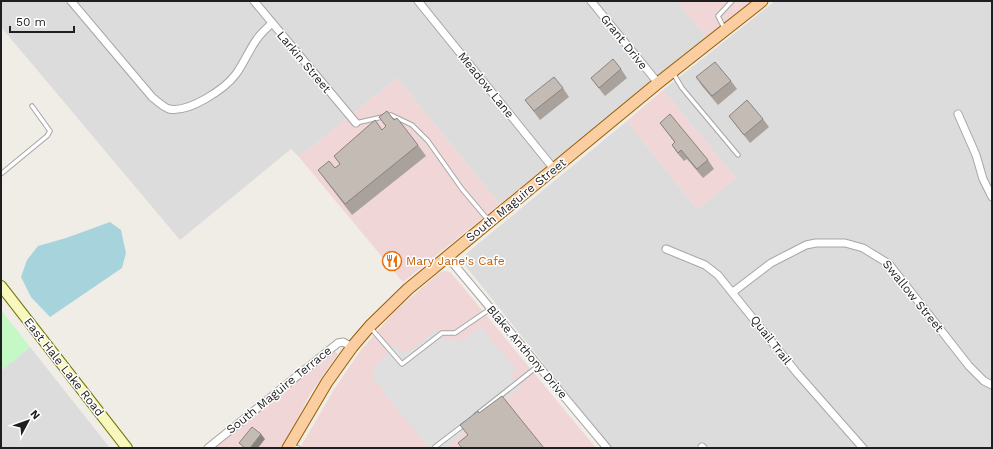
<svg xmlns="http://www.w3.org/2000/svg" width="993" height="449" viewBox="0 0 993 449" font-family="'Work Sans',sans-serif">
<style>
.residential{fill:#dddcdc}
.commercial{fill:#f0d6d6}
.park{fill:#c4f8c5}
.parking{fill:#dfdfdf}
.water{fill:#a7d4dc}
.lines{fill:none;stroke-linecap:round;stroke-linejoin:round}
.service-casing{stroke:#a6a6a6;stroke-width:5.5}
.minor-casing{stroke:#a6a6a6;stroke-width:9}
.secondary-casing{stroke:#717507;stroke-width:12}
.primary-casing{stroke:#975d03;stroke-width:13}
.service{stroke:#fff;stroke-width:3.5}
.minor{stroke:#fff;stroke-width:7}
.secondary{stroke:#f8f7bc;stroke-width:10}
.primary{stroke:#facea1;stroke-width:11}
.wall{fill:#a9a19c}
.shaded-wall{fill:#89837f}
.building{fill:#c4bbb5;stroke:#89837f}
.labels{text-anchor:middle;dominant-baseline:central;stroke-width:3;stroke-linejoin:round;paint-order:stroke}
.street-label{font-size:12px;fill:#1f1f1f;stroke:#fff}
.food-label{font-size:12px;fill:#c56008;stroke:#fff;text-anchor:start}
</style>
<rect width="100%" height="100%" fill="#f0ece6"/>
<path class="residential" d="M1,1H677L707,38L500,204L397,78L299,157L291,149L180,240L1,27Z
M775,1H992V448H602L607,443L464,264V258L467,253L627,121L697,209L736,178L663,90Z
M30,347L110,448H1V371Z"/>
<path class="commercial" d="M677,1H753L707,38Z
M397,78L500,204L403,282L299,157Z
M663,90L736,178L697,209L627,121Z
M444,271L450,272L453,275L596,448H300L333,391L361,350L395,311L440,272Z
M334,351L338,354L310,394L283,448H214Z"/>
<path class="park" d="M1,310L30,347L1,371Z"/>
<path class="parking" d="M481,327L516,369L511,375L521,387L451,443L449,448H429L374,380L373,370L395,345L402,352L410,351L437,329L448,342L454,337L459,343Z"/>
<path class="water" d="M110,222L121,230L126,253L122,268L50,317L31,297L21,277L27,260L38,246L66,238Z"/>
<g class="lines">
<defs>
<path id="service" d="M724,28L718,16L732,1
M673,73L682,88L738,155
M356,123L391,115L412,125L428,141L462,189L489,221
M1,174L47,136L50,131L32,106
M370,327L402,364L442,333H455L490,309
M476,415L538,366
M290,446L298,448
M436,448L435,447L465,424"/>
<path id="minor" d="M71,1L152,97C157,101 163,107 169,109C189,113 225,89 236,74C244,63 249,50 257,39C261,33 267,28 272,23
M254,1L356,123
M418,1L554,169
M591,1L658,83
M958,114L976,155L983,179L992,197
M666,249L705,265L718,275L797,373L863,448
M447,256L607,448
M733,292L771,263L806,245L816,243H845L863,248L889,264L969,366L984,381L992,385
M702,447L703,448
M208,448L338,343L343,342L352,347"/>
<path id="secondary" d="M1,286L127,448"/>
<path id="primary" d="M288,448L327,382L352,347L370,326L408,289L658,83L762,1"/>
</defs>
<use href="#service" class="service-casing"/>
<use href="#minor" class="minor-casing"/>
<use href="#secondary" class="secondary-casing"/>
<use href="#primary" class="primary-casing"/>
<use href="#service" class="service"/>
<use href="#minor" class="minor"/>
<use href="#secondary" class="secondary"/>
<use href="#primary" class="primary"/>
</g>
<path class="wall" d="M621,69L627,78L605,96L597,86L591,78Z
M696,77L731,81L737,89L718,105L702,86Z
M563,88L569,97L540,120L525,100Z
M729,116L763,119L769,127L750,143L735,124Z
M379,117L394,120L418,145L426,156L352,215L326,181L318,170L335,168L340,164L334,156L382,130L386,127Z
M660,123L708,160L714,169L703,178L687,159L684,161L678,154L672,145L675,143Z"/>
<path class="shaded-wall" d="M261,434L265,439L258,448H250Z"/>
<path class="building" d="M613,59L621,69L599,88L591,78Z
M715,62L731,81L712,96L696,77Z
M554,77L563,88L534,111L525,100Z
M747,100L763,119L744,135L729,116Z
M387,111L394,120L397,118L418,145L345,204L318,170L329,161L335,168L340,164L334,156L375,120L382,130L386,126L379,117Z
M670,114L708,160L697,169L681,150L678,153L672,145L675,142L660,123Z
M502,396L544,448H462L458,443L468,435L460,425L478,411L479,413Z
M252,427L261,434L250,448H245L239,443Z"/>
<defs>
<symbol id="restaurant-ring" viewBox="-11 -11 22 22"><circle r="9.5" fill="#fff" stroke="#e8710a" stroke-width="1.5"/><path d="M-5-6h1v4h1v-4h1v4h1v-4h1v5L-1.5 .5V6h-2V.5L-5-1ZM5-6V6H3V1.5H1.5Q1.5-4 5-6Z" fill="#e8710a"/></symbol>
</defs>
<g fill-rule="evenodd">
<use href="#restaurant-ring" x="381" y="250" width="22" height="22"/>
</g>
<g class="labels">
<g class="street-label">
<text transform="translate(624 42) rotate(51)">Grant Drive</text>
<text transform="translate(304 62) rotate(50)">Larkin Street</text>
<text transform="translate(486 85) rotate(51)">Meadow Lane</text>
<text transform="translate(516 200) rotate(-39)">South Maguire Street</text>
<text transform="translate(913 296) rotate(51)">Swallow Street</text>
<text transform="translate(771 340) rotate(52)">Quail Trail</text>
<text transform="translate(527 352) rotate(50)">Blake Anthony Drive</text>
<text transform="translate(64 367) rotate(52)">East Hale Lake Road</text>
<text transform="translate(279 390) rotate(-39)">South Maguire Terrace</text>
</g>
<g class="food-label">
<text x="406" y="261">Mary Jane's Cafe</text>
</g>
</g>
<rect width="993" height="449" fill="none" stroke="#1f1f1f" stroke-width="4"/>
<g transform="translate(28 421) rotate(49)" stroke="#ffffff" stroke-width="3" paint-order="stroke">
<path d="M0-3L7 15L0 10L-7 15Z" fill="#1f1f1f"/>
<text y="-6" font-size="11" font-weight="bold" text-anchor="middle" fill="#1f1f1f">N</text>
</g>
<path d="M10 26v6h64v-6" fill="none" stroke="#1f1f1f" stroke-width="2"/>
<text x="16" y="26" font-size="12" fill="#1f1f1f" stroke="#ffffff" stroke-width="3" paint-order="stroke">50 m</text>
</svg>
